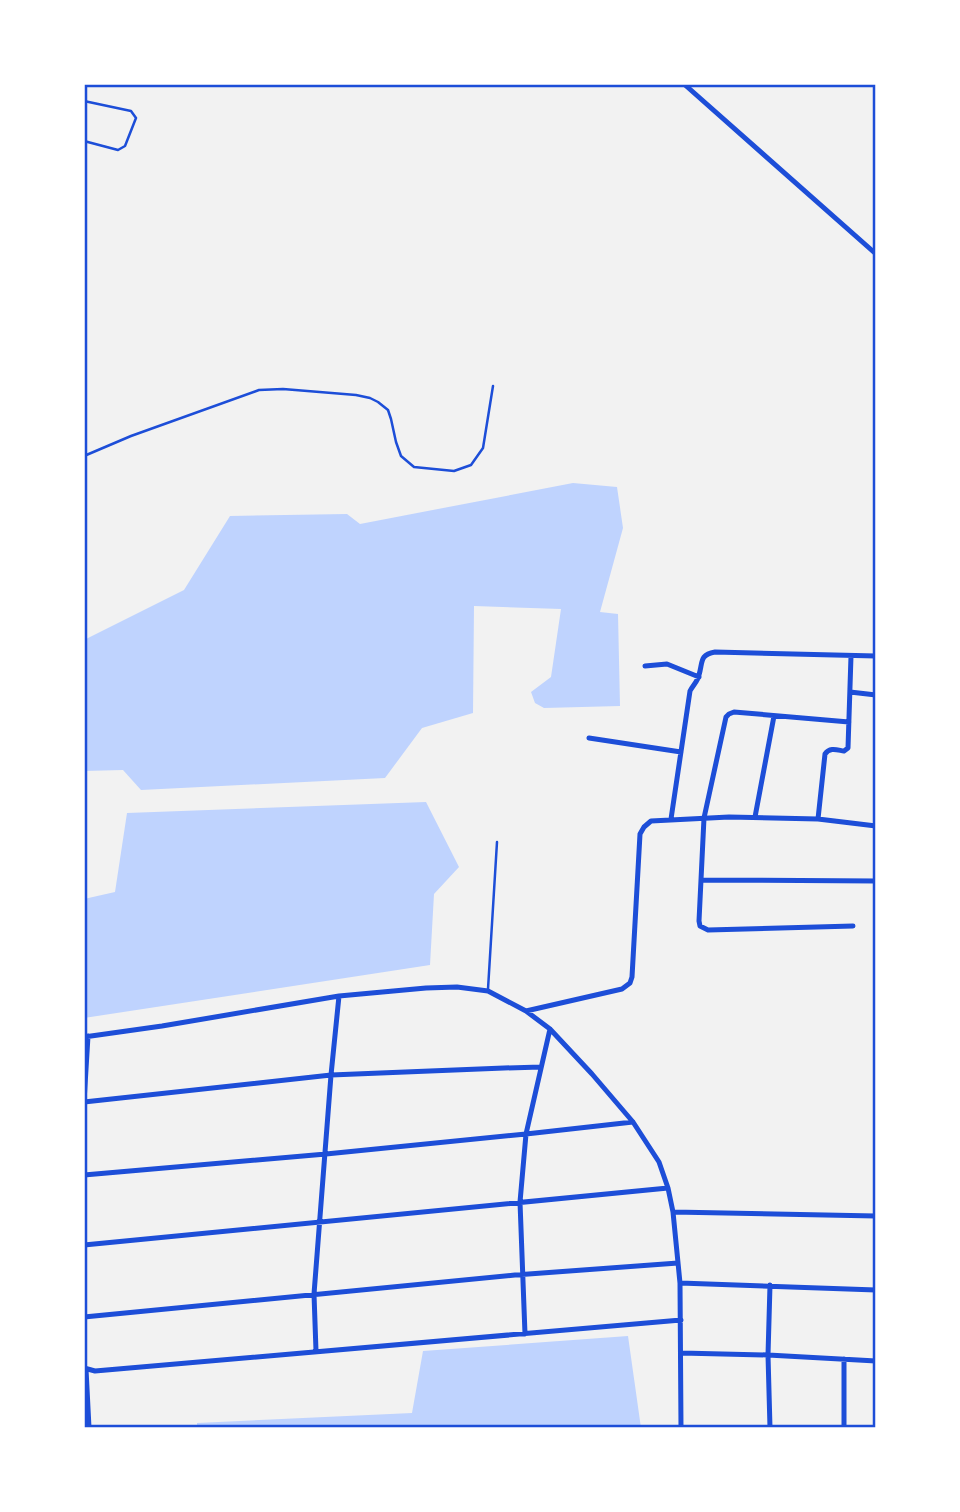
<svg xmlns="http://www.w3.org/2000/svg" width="960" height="1512" viewBox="0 0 960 1512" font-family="'PT Serif',serif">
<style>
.water{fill:#bfd3fe}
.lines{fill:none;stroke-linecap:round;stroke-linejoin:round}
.service{stroke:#1d4ed8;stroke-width:2.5}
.minor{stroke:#1d4ed8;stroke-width:5}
.neatline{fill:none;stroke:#1d4ed8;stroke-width:2.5}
</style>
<rect width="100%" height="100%" fill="#f2f2f2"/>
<path class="water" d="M573,483L617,487L623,528L600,612L618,614L620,706L544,708L535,703L531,692L551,677L561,609L474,606L473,713L422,728L385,778L141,790L123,770L84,771V640L184,590L230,516L347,514L360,524Z
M426,802L459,867L434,894L430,965L84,1018V899L115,892L127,813Z
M628,1336L641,1428H197V1423L412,1413L423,1351Z"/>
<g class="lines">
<path class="service" d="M84,101L131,111L136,118L125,146L118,150L84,141
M84,456L131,436L259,390L283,389L356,395L370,398L378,402L388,410L391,419L396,442L401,456L414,467L454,471L471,465L483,448L493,386
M488,989L497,842"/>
<path class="minor" d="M684,84L876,254
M645,666L667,664L699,677
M850,692L876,695
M849,722L734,712L729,714L726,717L704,818L699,921L700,926L708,930L853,926
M589,738L681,752
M755,817L774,716
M671,819L690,691C693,685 698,681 699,675C703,662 699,655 715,652L876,656
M818,819L825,754C830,747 837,750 844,751L848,748L851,656
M701,880L876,881
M339,996L331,1075L504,1068L541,1067
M526,1011L622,989L630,983L632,977L640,834L644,827L651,821L729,817L818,819L876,826
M550,1029L526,1134L633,1122
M84,1037L162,1026L339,996L426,988L457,987L488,991L526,1011L550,1029L592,1074L633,1122L659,1162L668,1188L673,1212L680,1283L681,1428
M84,1102L88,1036
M84,1104V1102L331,1075L314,1294L316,1351
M84,1175L326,1154L526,1134L520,1202L525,1334
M673,1212L876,1216
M84,1245L668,1188
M680,1283L876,1290
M84,1317L515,1275L678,1263
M681,1353L768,1355L770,1285
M844,1359V1428
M84,1368L95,1371L681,1320
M86,1369L89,1428
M770,1428L768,1355L876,1361"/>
</g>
<rect width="960" height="1512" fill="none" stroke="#ffffff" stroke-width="172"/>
<rect x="86" y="86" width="788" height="1340" class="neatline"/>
</svg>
